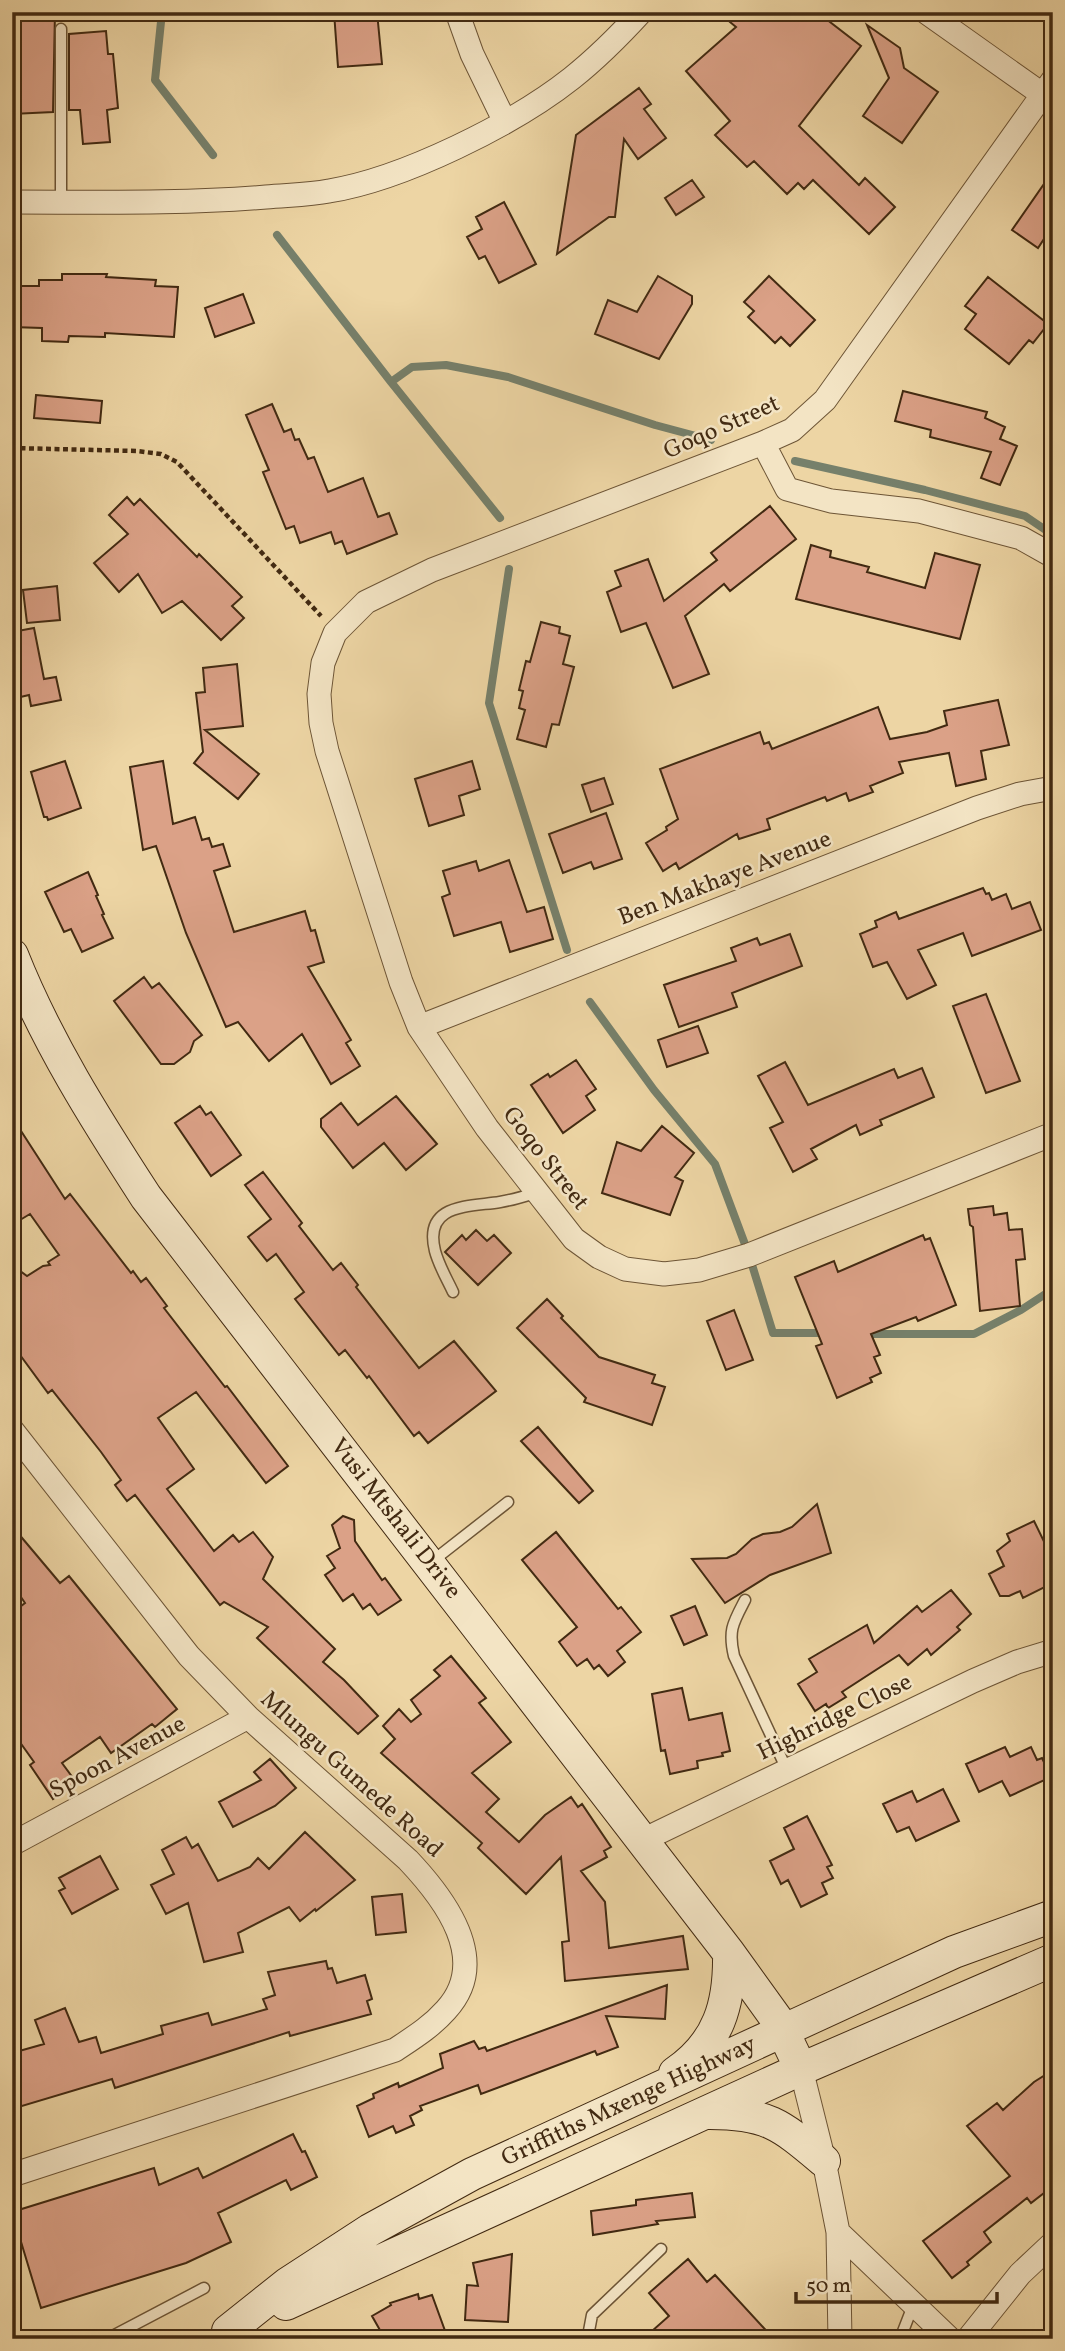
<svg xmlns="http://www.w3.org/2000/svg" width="1065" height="2351" viewBox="0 0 1065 2351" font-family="Vollkorn,serif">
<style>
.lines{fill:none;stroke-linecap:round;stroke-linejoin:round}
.stream{stroke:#76806b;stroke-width:8}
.building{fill:#dba187;stroke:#422a12;stroke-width:2}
.lane-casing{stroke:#6d5536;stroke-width:13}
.street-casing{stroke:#6d5536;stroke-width:25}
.secondary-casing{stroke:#422a12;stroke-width:34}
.path{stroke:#422a12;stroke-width:4.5;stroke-dasharray:5 3.5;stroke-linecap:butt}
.lane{stroke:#f3e4c4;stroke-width:10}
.street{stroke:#f3e4c4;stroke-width:23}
.secondary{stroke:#f3e4c4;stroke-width:32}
.labels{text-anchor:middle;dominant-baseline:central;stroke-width:5;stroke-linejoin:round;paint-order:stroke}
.street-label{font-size:24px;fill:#422a12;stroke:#f3e4c4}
</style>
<rect width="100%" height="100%" fill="#edd5a4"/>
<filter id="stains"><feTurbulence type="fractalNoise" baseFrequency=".00286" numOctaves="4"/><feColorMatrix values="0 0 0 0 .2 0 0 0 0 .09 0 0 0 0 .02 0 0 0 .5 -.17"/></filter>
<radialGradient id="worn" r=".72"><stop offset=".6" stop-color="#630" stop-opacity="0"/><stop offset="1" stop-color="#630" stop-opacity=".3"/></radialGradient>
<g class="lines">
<path class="stream" d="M162,12L155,80L213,155
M277,235L391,382L412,367L446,365L508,377L655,425L711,440
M391,382L500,518
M795,461L925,490L1025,516L1053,535
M509,569L489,703L567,950
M590,1002L654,1090L715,1164L749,1255L773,1333H827
M865,1334H974L1021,1310L1053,1289"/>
</g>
<path class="building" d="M15,12H55L53,112L12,114V18H15Z
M334,12H377L382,64L338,67Z
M718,12H817L861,46L799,126L859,185L865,178L895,207L869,234L813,180L804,189L798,183L787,194L754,161L747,167L715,135L730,121L686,71L736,27Z
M867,25L900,48L904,68L938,92L902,143L863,116L889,78Z
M106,31L108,54H113L118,108L107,110L110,142L83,144L80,110H69V34Z
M639,88L651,104L644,109L666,138L638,159L624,139L615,217H609L557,254L576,135Z
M1053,171V245L1044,239L1038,248L1012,230Z
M692,180L704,197L676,215L665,198Z
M504,202L536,264L499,283L485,256L479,259L467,237L482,229L476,217Z
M62,274H107L106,277L156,280L155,286L178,287L174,337L105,333V337L69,336L68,342L42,341V328L12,327V286H39V280H62Z
M658,276L692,296V304L659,359L595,334L608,300L637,312Z
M769,276L815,320L790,346L781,337L775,343L748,317L754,311L744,302Z
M988,277L1048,324L1033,343L1029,340L1009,364L965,329L976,314L965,306Z
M243,294L254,323L215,337L205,308Z
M903,391L987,412L985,418L1005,427L1000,439L1017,446L1000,485L981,478L991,452L930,437L931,430L895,421Z
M36,395L102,401L100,423L34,418Z
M272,404L284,432L291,429L295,440L299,439L308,459L314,457L328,492L363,478L378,517L389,513L397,534L347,554L342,541L335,544L331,532L300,543L294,526L286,529L263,472L269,470L246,415Z
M127,497L134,505L140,499L197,557L199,554L242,597L232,606L244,618L221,640L182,601L162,613L138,574L119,592L94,563L128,534L109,515Z
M770,506L796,539L730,591L724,584L685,616L709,674L673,688L646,623L621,632L607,592L621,586L615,571L648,559L664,601L717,560L711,553Z
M811,545L831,551L830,557L869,567L867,572L925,588L935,553L980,565L960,639L796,599Z
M57,586L60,620L27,623L23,590Z
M541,622L560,627L559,633L570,636L563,664L574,667L559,725L552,724L546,747L517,739L525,710L519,708L523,691L519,690L526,661L530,662Z
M34,628L44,679L56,677L61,700L31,706L29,695L12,699V632Z
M237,664L243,726L205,730L259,774L238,799L194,763L203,752L196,693L205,692L203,668Z
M998,700L1009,745L981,751L986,779L956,786L949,753L899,762L903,773L870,786L873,792L849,801L846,793L827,801L825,797L767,819L770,829L739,839L737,834L679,869L676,863L663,871L646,843L667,830L666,827L678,819L660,769L760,732L764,744L769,742L772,749L878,707L890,739L927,732L947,725L944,711Z
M65,761L81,808L48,820L47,817H44L31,772Z
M163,761L173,824L195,817L202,840L209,838L212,847L223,844L230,866L214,871L234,932L305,911L311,931L315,930L324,962L308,967L351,1040L346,1043L360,1066L331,1084L302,1034L269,1061L238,1022L226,1027L186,933L156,846L143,850L130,767Z
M472,761L480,789L459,796L464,815L429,826L415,779Z
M604,778L613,804L591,812L582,785Z
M606,813L622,859L594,869L591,862L563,873L549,834Z
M509,860L527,912L544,907L553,939L510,952L501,922L454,936L442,897L450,894L443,871L476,861L479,871Z
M88,872L98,895L96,896L104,914L102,915L113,938L82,952L71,929L64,932L45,892Z
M983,888L986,894L989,893L992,900L1006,894L1012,909L1030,902L1041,930L972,956L963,933L918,950L936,985L907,999L887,962L873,967L860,934L877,927L875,921L896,912L899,919Z
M790,934L802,966L732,993L737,1007L679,1027L664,985L736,961L731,948L757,938L760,945Z
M144,977L152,988L159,983L202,1035L194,1041L190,1052L174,1064H161L114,1001Z
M986,994L1020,1081L986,1093L953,1006Z
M698,1026L708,1053L667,1067L658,1040Z
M576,1060L596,1089L586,1096L595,1110L563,1133L531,1085L548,1074L550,1077Z
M785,1062L808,1105L894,1069L898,1078L922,1068L934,1097L880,1120L882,1125L860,1135L856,1125L811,1149L817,1159L793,1172L770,1128L783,1122L758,1076Z
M396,1096L437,1144L406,1170L384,1143L353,1168L321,1127V1119L341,1103L358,1125Z
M200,1106L206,1115L211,1112L241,1155L211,1176L175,1123Z
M12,1117L65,1199L70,1194L131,1273L133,1271L141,1282L146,1278L167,1306L164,1308L225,1387L227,1386L288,1466L266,1483L196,1392L158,1418L194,1469L167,1489L214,1551L233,1535L239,1542L253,1532L273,1557L263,1579L335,1649L323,1662L344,1680L378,1716L358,1734L257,1638L268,1627L224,1602L220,1605L135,1495L127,1501L115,1485L121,1480L101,1452L52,1390L48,1393L12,1344V1265L27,1276L43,1266L50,1265L48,1262L59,1255L30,1214L20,1220L12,1208Z
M662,1126L694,1153L675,1177L683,1181L670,1215L602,1193L617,1142L641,1151Z
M263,1172L302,1223L299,1226L333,1270L341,1263L358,1285L356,1287L419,1368L454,1341L496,1391L428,1443L419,1432L414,1436L369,1376L367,1378L345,1350L339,1355L295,1299L304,1292L276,1254L267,1261L248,1237L271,1219L245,1185Z
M993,1206L994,1215L1007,1213L1009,1230L1022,1229L1025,1259L1016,1260L1020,1306L980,1311L973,1227L970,1225L968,1209Z
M476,1230L487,1241L494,1235L511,1253L478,1285L445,1252L462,1235L466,1240Z
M923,1235L925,1240L930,1238L956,1305L918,1321L916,1317L871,1334L880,1355L874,1357L881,1373L870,1378L872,1382L837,1398L816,1346L822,1344L795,1277L834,1261L838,1272Z
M547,1299L563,1316L561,1318L599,1357L655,1375L652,1383L665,1387L652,1425L584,1402L586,1398L517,1328Z
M734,1310L753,1360L726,1370L707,1321Z
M538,1427L593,1491L579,1503L521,1441Z
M817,1504L831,1553L770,1575L725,1603L692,1559L727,1558L736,1554L752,1539L763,1534L780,1532L792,1527Z
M343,1516L354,1520L355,1541L382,1580L385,1578L401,1600L378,1615L370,1604L363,1609L353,1594L343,1601L325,1575L335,1568L327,1556L340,1548L332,1525Z
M1034,1521L1053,1560V1583L1023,1598L1020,1591L1009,1596H1000L989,1574L1004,1566L997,1551L1010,1541L1007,1534Z
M12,1526L60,1583L69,1576L177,1709L155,1727L152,1724L111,1753L100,1737L62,1763L76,1782L53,1799L30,1765L34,1762L12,1731V1613L25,1603L12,1584Z
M556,1532L618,1609L621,1607L641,1632L617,1651L625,1662L608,1676L599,1665L594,1669L587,1659L577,1666L559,1642L577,1627L522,1560Z
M951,1590L971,1614L957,1627L960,1630L931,1655L927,1649L908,1665L899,1655L842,1692L846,1697L828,1708L826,1704L815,1711L798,1684L817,1672L809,1659L867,1625L874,1643L917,1606L922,1612Z
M695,1606L707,1635L684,1645L671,1616Z
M451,1656L486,1698L479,1703L511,1742L472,1773L499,1799L486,1812L519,1842L545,1815L571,1797L578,1807L582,1804L611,1847L604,1851L607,1857L581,1871L605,1902L609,1948L683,1936L688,1969L565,1981L562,1942L569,1941L561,1857L526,1894L478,1848L482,1843L381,1753L395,1739L383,1726L399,1709L411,1722L421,1714L411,1700L440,1676L434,1670Z
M682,1688L689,1720L722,1713L730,1751L722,1753L723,1756L697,1761L698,1768L670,1774L665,1750L661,1751L652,1694Z
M1005,1747L1010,1757L1031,1747L1037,1760L1042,1758L1051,1777L1010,1796L1002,1781L979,1792L966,1764Z
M270,1759L296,1788L275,1806L233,1827L219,1802L261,1780L254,1772Z
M943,1789L959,1821L916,1841L909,1827L897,1832L883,1804L912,1791L917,1802Z
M807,1816L832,1865L827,1867L833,1878L822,1883L827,1894L801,1907L788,1880L781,1884L770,1861L794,1849L784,1828Z
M305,1832L355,1880L316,1911L315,1909L300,1921L289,1907L238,1933L243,1952L204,1962L188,1903L166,1914L151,1885L174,1874L162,1850L186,1837L192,1848L198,1844L218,1881L250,1867L258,1858L269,1869Z
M100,1856L118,1889L72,1914L59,1891L65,1888L59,1878Z
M402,1894L406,1932L376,1935L372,1897Z
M326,1961L328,1969L332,1968L337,1983L365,1975L372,1999L367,2001L371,2014L290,2036L289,2032L115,2088L112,2079L12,2109V2053L44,2044L35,2020L65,2008L79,2042L96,2037L101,2053L163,2034L161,2026L208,2013L212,2025L267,2009L263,1999L275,1995L268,1972Z
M667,1985L665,2019L606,2016L618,2047L597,2055L595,2051L481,2094L478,2085L420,2106L422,2110L410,2116L414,2125L396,2133L393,2126L369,2137L357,2106L374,2098L373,2094L398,2083L399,2087L443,2068L440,2054L474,2041L479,2049L485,2047L487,2051Z
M1053,2070V2186L1031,2203L1027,2198L984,2232L991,2242L967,2262L969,2265L952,2278L923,2241L1010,2176L967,2126L997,2103L1003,2110L1034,2082Z
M293,2134L302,2152L305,2151L317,2177L291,2190L286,2180L218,2213L231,2242L186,2263L41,2308L12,2212L154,2168L159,2185L198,2168L203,2178Z
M692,2193L695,2217L656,2221L658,2224L593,2235L591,2211L636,2205V2200Z
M512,2254L508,2322L465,2320L467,2285L478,2286L473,2263Z
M688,2259L707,2282L715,2275L774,2339H643L669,2316L649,2293Z
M418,2294L419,2299L432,2295L448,2339H385L372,2316L391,2305L390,2303Z"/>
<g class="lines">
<defs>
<path id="lane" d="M61,202V29
M453,1292C447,1279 439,1266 435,1251C423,1203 469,1207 500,1202C513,1200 525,1196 538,1192
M430,1563L508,1502
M745,1600C733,1623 728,1630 734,1656L787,1770
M107,2339L204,2288
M591,2339L589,2331L592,2315L661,2249
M900,2339L914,2303"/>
<path id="street" d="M457,12L472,54L505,122
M926,12L1053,102
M1053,80L825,400L792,430L763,443L432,570L366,602L335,633L323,663L319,694L321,723L327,751L401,982L419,1027L487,1128L574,1239L599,1257L625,1269L664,1274L699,1270L749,1255L1053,1134
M12,202C97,202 182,204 266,197C287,195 309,195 329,191C403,179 514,124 572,78C597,58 620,35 641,12
M763,443L787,489L831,501L919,511L1021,538L1053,556
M419,1027L977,808L1020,794L1053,788
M12,1430L189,1656L248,1717L408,1860C444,1898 492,1960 446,2010C431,2027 413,2038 395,2050L12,2175
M643,1840L973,1681L1017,1662L1053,1651
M12,1844L248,1717
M801,2069L824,2161L838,2232L840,2339
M838,2232L950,2339
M968,2339L1020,2274L1053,2243"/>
<path id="secondary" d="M12,955C46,1041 96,1120 146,1197L729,1953L778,2021L801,2069
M675,2073C719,2043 730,2004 729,1953
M710,2113C768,2113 781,2125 824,2161
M286,2304L801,2069L1053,1960
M228,2331L287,2284L370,2230L472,2174L954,1952L1053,1916"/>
</defs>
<use href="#lane" class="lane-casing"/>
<use href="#street" class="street-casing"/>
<use href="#secondary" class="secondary-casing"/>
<path class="path" d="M12,448L137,451L161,454L177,462L321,616"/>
<use href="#lane" class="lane"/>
<use href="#street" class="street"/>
<use href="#secondary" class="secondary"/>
</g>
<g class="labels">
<g class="street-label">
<text transform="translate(722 428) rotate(-24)">Goqo Street</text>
<text transform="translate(725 879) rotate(-21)">Ben Makhaye Avenue</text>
<text transform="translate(545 1159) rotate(52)">Goqo Street</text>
<text transform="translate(395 1519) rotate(52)">Vusi Mtshali Drive</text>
<text transform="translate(835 1718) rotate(-26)">Highridge Close</text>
<text transform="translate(118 1758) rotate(-28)">Spoon Avenue</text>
<text transform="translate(351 1775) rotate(42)">Mlungu Gumede Road</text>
<text transform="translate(629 2102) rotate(-25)">Griffiths Mxenge Highway</text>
</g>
</g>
<rect width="1065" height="2351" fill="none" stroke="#edd5a4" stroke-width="42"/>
<rect x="14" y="14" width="1037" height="2323" fill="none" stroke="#422a12" stroke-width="3.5"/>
<rect x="21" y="21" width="1023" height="2309" fill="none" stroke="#422a12" stroke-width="2"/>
<path d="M796 2292v10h201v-10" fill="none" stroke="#422a12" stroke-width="3.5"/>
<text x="806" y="2292" font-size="21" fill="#422a12" stroke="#f3e4c4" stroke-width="5" paint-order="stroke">50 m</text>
<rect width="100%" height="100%" filter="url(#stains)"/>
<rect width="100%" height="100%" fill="url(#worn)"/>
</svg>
